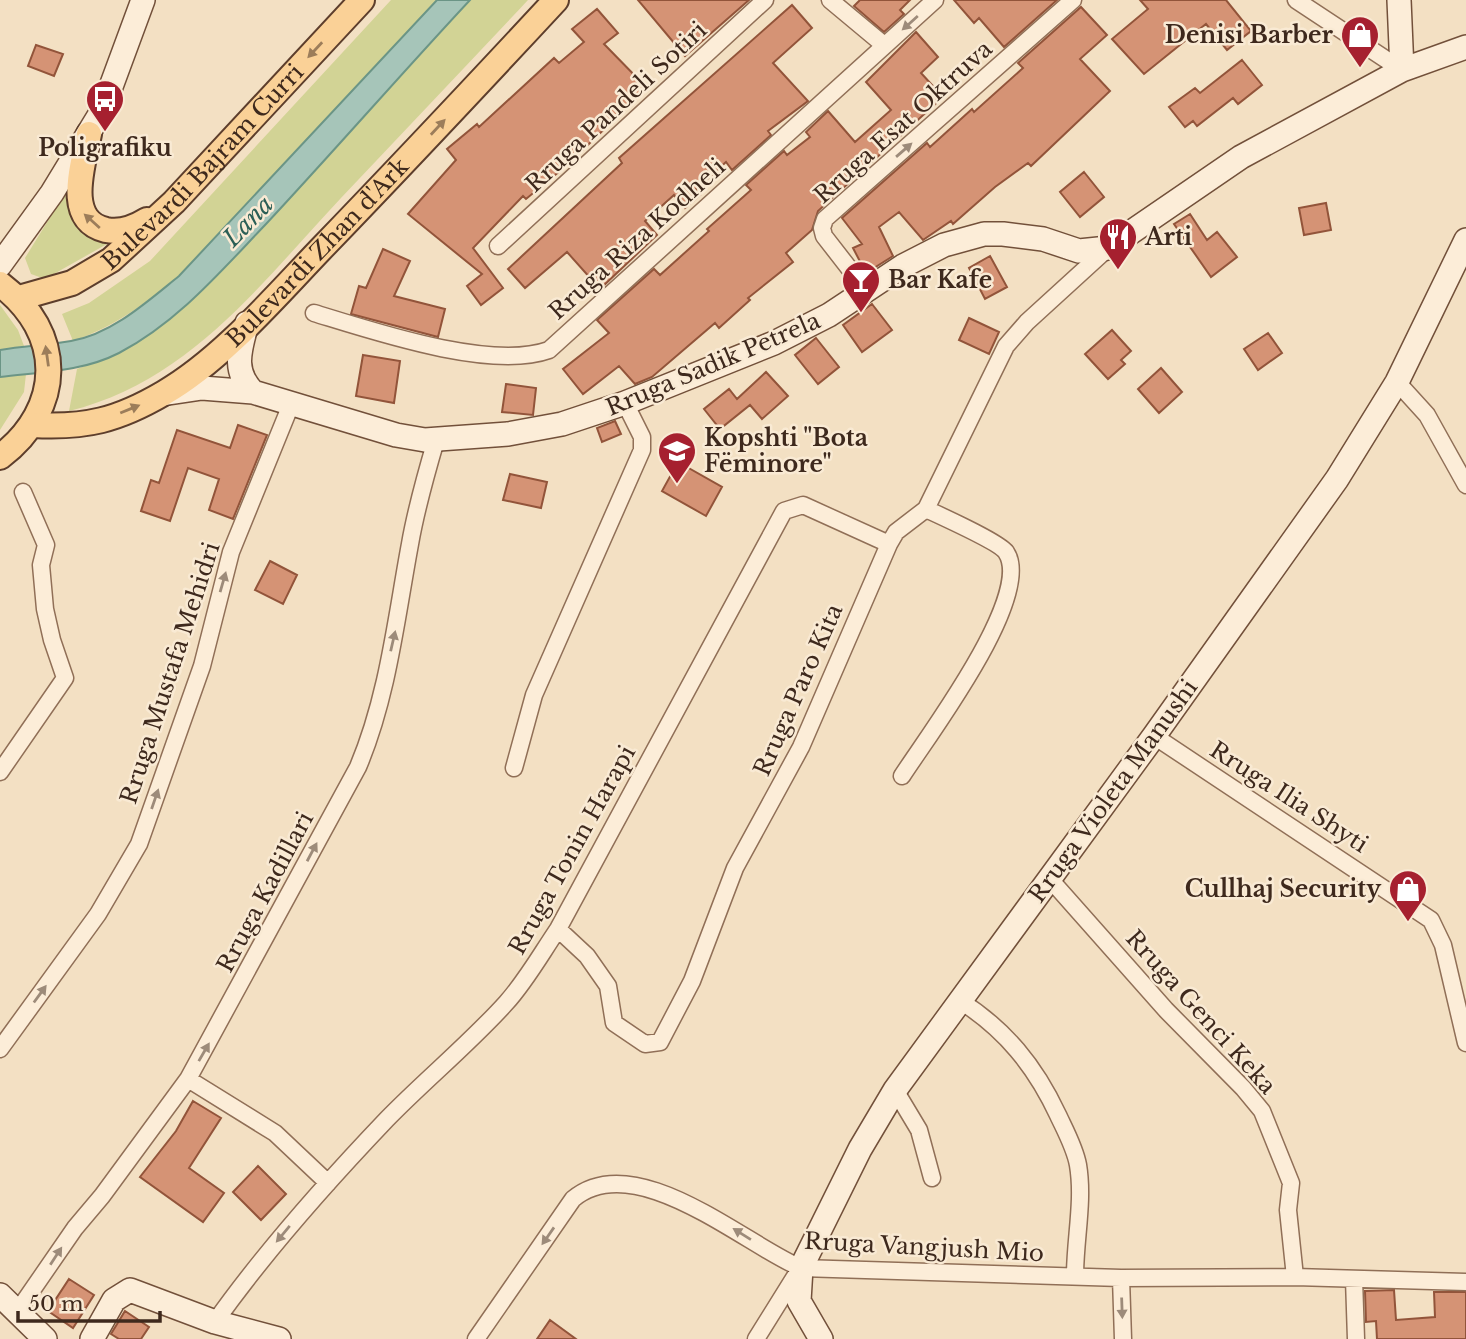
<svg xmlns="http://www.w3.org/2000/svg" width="1466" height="1339" viewBox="0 0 1466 1339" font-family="'Libre Baskerville',serif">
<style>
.green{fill:#d2d395}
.water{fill:#a6c5b9;stroke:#6b9586;stroke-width:2}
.building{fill:#d59375;stroke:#92543a;stroke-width:2}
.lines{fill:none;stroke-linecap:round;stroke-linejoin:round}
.street-casing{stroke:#906f57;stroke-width:19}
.secondary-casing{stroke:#72503a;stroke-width:26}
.primary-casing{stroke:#5d3e2c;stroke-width:28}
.street{stroke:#fcedd8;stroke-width:16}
.secondary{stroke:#fcedd8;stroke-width:23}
.primary{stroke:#fad197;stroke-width:24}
.oneway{fill:#9d8b7a}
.oneway2{fill:#9c7d5a}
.labels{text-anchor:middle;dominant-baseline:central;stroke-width:5;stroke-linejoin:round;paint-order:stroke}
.poi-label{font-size:23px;font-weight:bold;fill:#3e291d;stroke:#f9ead4;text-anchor:start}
.street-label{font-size:23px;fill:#3e291d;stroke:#f9ead4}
.water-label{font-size:24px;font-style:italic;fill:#2b5f56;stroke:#f9ead4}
</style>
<rect width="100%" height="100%" fill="#f3e0c3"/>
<path class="green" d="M391,0H437L179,276C146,303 114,327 73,341L62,314L89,303L150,261Z
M470,0H528C466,66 403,132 341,198C260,284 190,381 69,411L77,369C171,333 213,280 280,209C344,141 406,69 470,0Z
M70,185L114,240L45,279L31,274L25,258Z
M0,305L18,330L24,346L0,350Z
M26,374L24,392L0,430V377Z"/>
<path class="water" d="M437,0H470C401,74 335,150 266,224C221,271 178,322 119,353C82,372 40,372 0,377V350C24,346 48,345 71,341C112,334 148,301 179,276Z"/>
<path class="building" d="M638,0H749L685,56Z
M860,0H910L900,10L904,14L884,32L854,6Z
M954,0H1057L1004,47L979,18L974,23Z
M1140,0H1226L1251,31L1227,50L1206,24L1144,74L1112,39L1148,9Z
M792,5L812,28L773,63L808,101L768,131L771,135L732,170L726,162L695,190L700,195L685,208L674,195L645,221L657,235L600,289L567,252L525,288L508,269L622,163L619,158Z
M1081,7L1107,35L1080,59L1110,91L1031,166L1028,163L995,187L953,224L951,221L923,240L899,212L879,227L893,256L866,273L853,248L862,244L842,218L927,143L930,147L972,109L974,112L1023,68L1018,63Z
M597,9L618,33L604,44L647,88L566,166L526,199L523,196L473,248L503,288L481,305L467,286L482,274L408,214L456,160L447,149L477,124L479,127L554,58L559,63L584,42L572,29Z
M916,32L938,57L921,73L943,97L818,211L812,230L786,253L793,262L748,298L750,300L719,328L715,323L652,377L635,384L619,366L583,394L563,369L609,333L597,320L654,269L660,275L709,231L707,229L751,190L746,185L784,151L787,155L810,137L806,132L828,111L855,142L891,110L866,82Z
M36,45L63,54L54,76L28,66Z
M1242,60L1262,85L1238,104L1233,98L1197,126L1193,121L1185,127L1169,107L1195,88L1200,93Z
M1084,172L1104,197L1080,217L1060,192Z
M1326,203L1331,230L1304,235L1299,208Z
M1190,214L1207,240L1217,232L1237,257L1211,277L1174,224Z
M383,249L410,261L394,296L445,309L438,337L351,314L359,286L366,288Z
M990,256L1007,287L985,299L969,268Z
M872,304L892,330L862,352L843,325Z
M969,318L999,332L989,354L959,340Z
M1112,330L1131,351L1121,360L1125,364L1108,379L1085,354Z
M1268,333L1282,353L1258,370L1244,349Z
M816,338L839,367L818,384L795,355Z
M363,355L400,361L394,403L356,396Z
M1161,368L1182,392L1159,413L1138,389Z
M766,372L788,396L762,419L750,405L720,429L704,409L729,389L737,399Z
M506,384L536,388L533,415L502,412Z
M615,421L621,434L602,442L597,428Z
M238,425L267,435L233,519L209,510L219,479L188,468L170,521L141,511L151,480L159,483L177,430L230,448Z
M678,462L722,487L706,516L662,491Z
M510,474L547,482L541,508L503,500Z
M270,561L297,575L283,604L255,590Z
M193,1101L221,1118L189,1168L224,1193L203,1222L140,1177L176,1131Z
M258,1166L286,1194L261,1220L233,1192Z
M69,1279L94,1295L73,1328L48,1311Z
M1394,1290L1396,1320L1435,1317L1434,1292H1466V1339H1377L1376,1321L1366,1322L1365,1291Z
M125,1311L149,1327L141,1339H119L111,1334Z
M550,1320L576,1339H537Z"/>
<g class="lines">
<defs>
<path id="street" d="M830,0L884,45
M1296,0L1402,70
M498,246L765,0
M866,290L824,236L822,228L825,219L1073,0
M314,313C373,331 491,371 549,350L935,0
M1397,382L1427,415L1466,485
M1154,736L1431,920L1443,945L1466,1043
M514,768L534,695L642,450V437L625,403
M0,772L65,678L52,640L45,609L41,565L46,545L23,492
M902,776C927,737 1035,595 1006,552C999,542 941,516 926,509
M1049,878L1166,1010L1243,1088L1262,1111L1291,1183L1288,1210L1295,1277
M558,929L587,956L608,986L614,1023L645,1044L660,1042L692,981L735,868L801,747L889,544L896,532L926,509L1006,346L1027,322L1107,249
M959,1000C1005,1029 1035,1066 1058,1115C1065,1130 1075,1148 1078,1165C1084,1201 1075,1239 1075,1276
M0,1049L98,914L139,844L202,666L231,552L292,402
M188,1079L275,1133L328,1183
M895,1090L919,1130L932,1178
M1121,1278L1123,1339
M1354,1279L1356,1339
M17,1312L75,1228L102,1196L188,1079L358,767C388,696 396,619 410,544C416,509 426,474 436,440
M215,1322C266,1250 326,1183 387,1119C426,1079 469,1044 506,1003C526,981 541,954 558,929L784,511L803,505L889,544
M476,1339L573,1199C635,1147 744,1244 801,1268L1121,1278L1295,1277L1466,1282
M756,1339L799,1270"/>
<path id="secondary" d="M1399,0L1402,70
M0,265L52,193L102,111L143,0
M247,323C240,350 232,370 253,392
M162,394L202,388L253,392L396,435L425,440L508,434L562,424L625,403L774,343L829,315L903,266L944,245L984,234H1003L1043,239L1079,251L1108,248L1241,157L1402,70L1466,47
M0,1295L45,1339
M92,1339L114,1300L130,1290L215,1322L279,1339
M821,1339L799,1301L801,1268L860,1149L895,1090L1154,736L1337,479L1397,382L1466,240"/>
<g id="primary">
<path d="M89,134C84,162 63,220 106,230C121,233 134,228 147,220"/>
<path d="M0,284C65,333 64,408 0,457"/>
<path id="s1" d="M19,298L72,283L111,260L174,202L362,0"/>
<path id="s2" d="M33,425C86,428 118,420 164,393C221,360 274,298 320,250C399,168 478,84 556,0"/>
</g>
</defs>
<use href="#street" class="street-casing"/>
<use href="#secondary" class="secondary-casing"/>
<use href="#primary" class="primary-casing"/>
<use href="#street" class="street"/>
<use href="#secondary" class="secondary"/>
<use href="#primary" class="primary"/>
</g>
<defs><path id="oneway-solid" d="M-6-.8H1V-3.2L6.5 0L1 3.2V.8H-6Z" transform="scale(1.75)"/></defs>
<g class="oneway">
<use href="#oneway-solid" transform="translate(910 23) rotate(138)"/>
<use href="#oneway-solid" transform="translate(904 150) rotate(-41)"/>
<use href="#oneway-solid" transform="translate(223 582) rotate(-74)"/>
<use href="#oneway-solid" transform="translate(393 641) rotate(-77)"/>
<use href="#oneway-solid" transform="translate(155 799) rotate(-71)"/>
<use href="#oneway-solid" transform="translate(312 852) rotate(-62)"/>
<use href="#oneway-solid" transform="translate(40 994) rotate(-54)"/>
<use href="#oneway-solid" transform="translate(204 1052) rotate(-60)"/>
<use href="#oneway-solid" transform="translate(283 1234) rotate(130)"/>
<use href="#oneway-solid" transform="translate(742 1234) rotate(-148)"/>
<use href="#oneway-solid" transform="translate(548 1236) rotate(125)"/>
<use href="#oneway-solid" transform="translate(56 1256) rotate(-57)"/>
<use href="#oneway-solid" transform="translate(1122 1308) rotate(88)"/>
</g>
<g class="oneway2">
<use href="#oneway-solid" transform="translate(315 50) rotate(133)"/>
<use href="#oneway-solid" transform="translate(438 127) rotate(-47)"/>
<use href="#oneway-solid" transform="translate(92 221) rotate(-138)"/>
<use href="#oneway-solid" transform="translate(47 356) rotate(-98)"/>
<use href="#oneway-solid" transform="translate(130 409) rotate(-22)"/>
</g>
<defs>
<symbol id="shop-pin" viewBox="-11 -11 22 30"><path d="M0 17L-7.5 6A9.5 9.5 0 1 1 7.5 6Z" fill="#a6202f" stroke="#f9ead4"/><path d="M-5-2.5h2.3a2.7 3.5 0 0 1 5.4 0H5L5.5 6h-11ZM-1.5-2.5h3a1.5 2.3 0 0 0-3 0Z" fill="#fff"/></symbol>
<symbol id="bus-pin" viewBox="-11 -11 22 30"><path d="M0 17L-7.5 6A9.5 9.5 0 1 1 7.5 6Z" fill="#a6202f" stroke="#f9ead4"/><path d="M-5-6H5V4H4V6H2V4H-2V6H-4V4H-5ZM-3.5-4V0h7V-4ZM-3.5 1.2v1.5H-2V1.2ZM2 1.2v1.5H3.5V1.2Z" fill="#fff"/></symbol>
<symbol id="restaurant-pin" viewBox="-11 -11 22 30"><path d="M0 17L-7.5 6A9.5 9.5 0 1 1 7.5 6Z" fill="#a6202f" stroke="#f9ead4"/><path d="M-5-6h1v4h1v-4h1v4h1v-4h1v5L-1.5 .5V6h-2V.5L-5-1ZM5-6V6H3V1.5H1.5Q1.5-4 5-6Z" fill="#fff"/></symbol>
<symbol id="bar-pin" viewBox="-11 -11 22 30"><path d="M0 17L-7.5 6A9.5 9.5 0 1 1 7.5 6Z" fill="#a6202f" stroke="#f9ead4"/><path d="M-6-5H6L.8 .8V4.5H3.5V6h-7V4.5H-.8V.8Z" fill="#fff"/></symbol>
<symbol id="school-pin" viewBox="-11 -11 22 30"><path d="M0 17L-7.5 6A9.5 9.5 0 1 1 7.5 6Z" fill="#a6202f" stroke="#f9ead4"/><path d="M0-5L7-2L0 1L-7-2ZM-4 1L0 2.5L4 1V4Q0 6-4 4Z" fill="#fff"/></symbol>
</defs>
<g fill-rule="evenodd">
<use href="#shop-pin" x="1338" y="13" width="44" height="60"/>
<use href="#bus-pin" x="83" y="77" width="44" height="60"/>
<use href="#restaurant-pin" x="1096" y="215" width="44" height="60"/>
<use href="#bar-pin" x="839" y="258" width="44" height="60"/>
<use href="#school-pin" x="655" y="429" width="44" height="60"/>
<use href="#shop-pin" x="1386" y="867" width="44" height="60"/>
</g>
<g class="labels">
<g class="poi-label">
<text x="1333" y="35" text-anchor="end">Denisi Barber</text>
<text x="105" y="148" text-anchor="middle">Poligrafiku</text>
<text x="1145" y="237">Arti</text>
<text x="888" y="280">Bar Kafe</text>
<text x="704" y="438">Kopshti "Bota<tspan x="704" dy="26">Fëminore"</tspan></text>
<text x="1381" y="889" text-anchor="end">Cullhaj Security</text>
</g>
<g class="street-label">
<text transform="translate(616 107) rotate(-43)">Rruga Pandeli Sotiri</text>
<text transform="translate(903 122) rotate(-42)">Rruga Esat Oktruva</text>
<text stroke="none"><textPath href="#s1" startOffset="231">Bulevardi Bajram Curri</textPath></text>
<text transform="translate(637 239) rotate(-42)">Rruga Riza Kodheli</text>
<text stroke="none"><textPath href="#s2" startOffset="346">Bulevardi Zhan d'Ark</textPath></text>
<text transform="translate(713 364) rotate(-23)">Rruga Sadik Petrela</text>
<text transform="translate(170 673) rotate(-72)">Rruga Mustafa Mehidri</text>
<text transform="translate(798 690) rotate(-66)">Rruga Paro Kita</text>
<text transform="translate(1113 791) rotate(-54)">Rruga Violeta Manushi</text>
<text transform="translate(1289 797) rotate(33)">Rruga Ilia Shyti</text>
<text transform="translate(572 850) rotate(-61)">Rruga Tonin Harapi</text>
<text transform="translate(265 892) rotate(-62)">Rruga Kadillari</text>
<text transform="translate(1201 1012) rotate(48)">Rruga Genci Keka</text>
<text transform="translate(924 1247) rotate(3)">Rruga Vangjush Mio</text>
</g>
<g class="water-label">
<text transform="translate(248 221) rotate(-46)">Lana</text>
</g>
</g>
<path d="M18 1311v10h142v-10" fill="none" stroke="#3e291d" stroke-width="3.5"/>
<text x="28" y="1311" font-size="21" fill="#3e291d" stroke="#f9ead4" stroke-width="5" paint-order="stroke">50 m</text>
</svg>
